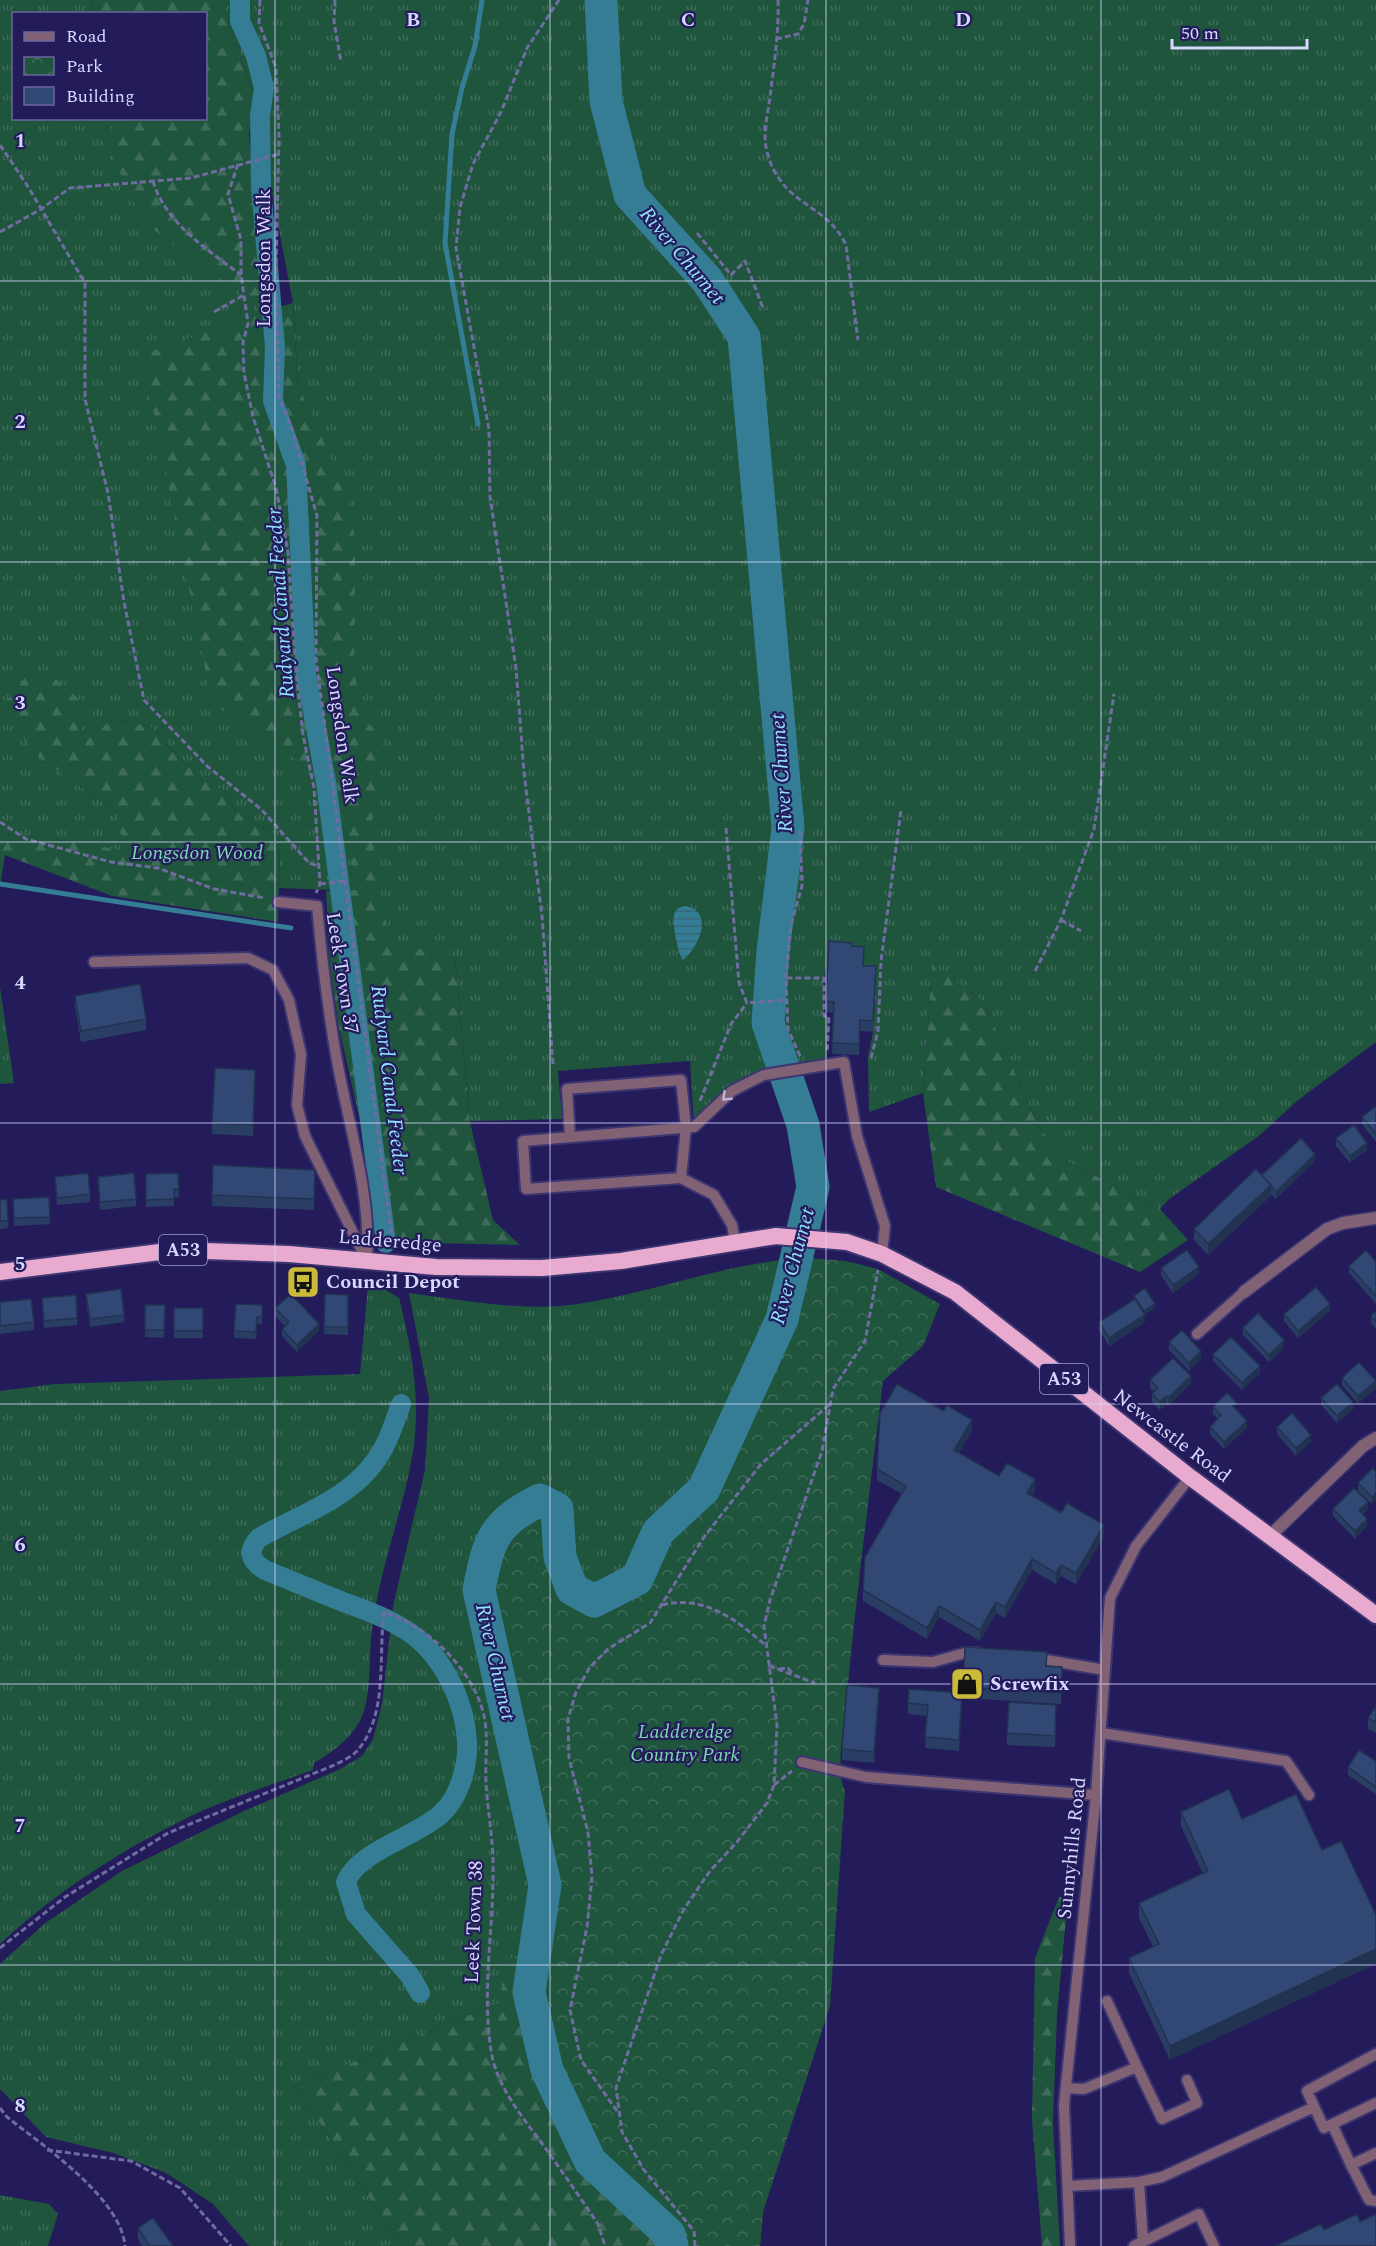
<svg xmlns="http://www.w3.org/2000/svg" width="1376" height="2246" viewBox="0 0 1376 2246" font-family="Spectral,serif">
<style>
.grass{fill:url(#grass-tufts)}
.forest{fill:url(#forest-firs)}
.park{fill:url(#park-crowns)}
.water{fill:url(#water-rules)}
.lines{fill:none;stroke-linecap:round;stroke-linejoin:round}
.stream{stroke:#347d94;stroke-width:5}
.canal{stroke:#347d94;stroke-width:20}
.river{stroke:#347d94;stroke-width:33}
.service-casing{stroke:#3c3571;stroke-width:14}
.minor-casing{stroke:#3c3571;stroke-width:15}
.tertiary-casing{stroke:#3c3571;stroke-width:15}
.trunk-casing{stroke:#3c3571;stroke-width:20}
.path{stroke:#706ca1;stroke-width:3;stroke-dasharray:6 3;stroke-linecap:butt}
.service{stroke:#816275;stroke-width:10}
.minor{stroke:#816275;stroke-width:12}
.tertiary{stroke:#816275;stroke-width:12}
.trunk{stroke:#e9aad0;stroke-width:16}
.wall{fill:#2a3e64}
.shaded-wall{fill:#223251}
.building{fill:#314874;stroke:#223251;stroke-width:1.5}
.oneway{stroke:#bcb5d6}
.grid{fill:none;stroke:#d5d8ff;stroke-width:1.5;stroke-opacity:0.55}
.labels{text-anchor:middle;dominant-baseline:central;stroke-width:4.5;stroke-linejoin:round;paint-order:stroke}
.shield{fill:#231b5a;stroke:#a09fce;stroke-width:1.5}
.shield-label{font-size:18px;font-weight:bold;fill:#d5d8ff}
.street-label{font-size:20px;fill:#d5d8ff;stroke:#231b5a}
.park-label{font-size:20px;font-style:italic;fill:#7bd8ad;stroke:#231b5a}
.poi-label{font-size:20px;font-weight:bold;fill:#d5d8ff;stroke:#231b5a;text-anchor:start}
.water-label{font-size:21px;font-style:italic;fill:#90e1fd;stroke:#231b5a}
.grid-label{font-size:20px;text-anchor:middle;font-weight:bold;fill:#d5d8ff;stroke:#231b5a;stroke-width:4.5;stroke-linejoin:round;paint-order:stroke}
</style>
<defs>
<pattern id="grass-tufts" width="24" height="20" patternUnits="userSpaceOnUse" patternTransform="scale(1.5)"><rect width="24" height="20" fill="#1f543d"/><path d="M3 7l-1-3M5 7V3M7 7l1-3M15 17l-1-3M17 17v-4M19 17l1-3" fill="none" stroke="#3f6c5a"/></pattern>
<pattern id="forest-firs" width="22" height="20" patternUnits="userSpaceOnUse" patternTransform="scale(1.5)"><rect width="22" height="20" fill="#1f543d"/><path d="M5 1l3.5 6h-7zM16 11l3.5 6h-7z" fill="#3f6c5a"/></pattern>
<pattern id="park-crowns" width="20" height="18" patternUnits="userSpaceOnUse" patternTransform="scale(1.5)"><rect width="20" height="18" fill="#1f543d"/><path d="M2 6a3 3 0 1 1 6 0M12 15a3 3 0 1 1 6 0" fill="none" stroke="#3f6c5a"/></pattern>
<pattern id="water-rules" width="6" height="5" patternUnits="userSpaceOnUse" patternTransform="scale(1.5)"><rect width="6" height="5" fill="#347d94"/><path d="M0 2.5h6" fill="none" stroke="#396577"/></pattern>
</defs>
<rect width="100%" height="100%" fill="#231b5a"/>
<path class="grass" d="M0,0H90L96,13L14,14V118L115,119L151,228L266,311L143,355L314,772H335L298,385L293,303L253,94L225,10L229,0H1376V1042L1297,1101L1260,1135L1169,1199L1160,1209L1068,1162L1038,1126L984,1002L932,965L923,1093L869,1112L868,1056L873,1032L829,953L824,978V1016L829,1017L826,1063L801,1068L732,1091L694,1127L690,1061L558,1071L562,1119L470,1121L455,958L367,937L357,891L279,888L280,837L235,811L226,792L199,778L151,727L116,719L84,738L80,726V700L40,758L118,812L141,854L42,837L10,836L0,830Z
M0,987L14,1083L0,1084Z
M809,1258L793,1323L759,1391L553,2068L551,2058L499,2003L295,2086L401,2246H249L213,2204L180,2182L164,2172L113,2153L46,2137L0,2089V1964L44,1924L122,1871L244,1811L340,1769L362,1756L373,1739L382,1704L393,1606L425,1470L429,1398L409,1293C464,1300 521,1312 577,1304C655,1293 729,1261 809,1258Z
M368,1286L384,1289L399,1298C412,1349 421,1400 413,1452C403,1512 379,1570 372,1630C368,1657 373,1701 358,1724C347,1742 331,1753 314,1763L313,1770C269,1786 222,1800 181,1821C115,1854 54,1894 0,1944V1391L55,1384L360,1374Z
M0,2195L49,2204L58,2214L48,2246H0Z"/>
<path class="forest" d="M90,0H229L225,10L253,94L249,135L266,311L293,303L298,385L351,502L355,559L354,662L360,713L383,740L371,829L388,941L455,958L470,1122L493,1220L520,1245L381,1242L372,1174L339,1028L330,967L326,891L357,890L344,833L335,773L314,772L212,703L142,355L265,311L151,228L131,198L107,142L115,119L206,118V14L96,13Z
M30,671L51,675L80,700V726L84,737L116,719L151,727L199,778L226,792L235,811L280,837L278,922L112,896L5,855L0,886V830L10,836L42,837L140,853L116,829L118,812L40,758L25,740L6,702Z
M932,964L984,1002L1038,1126L1068,1162L1160,1209L1188,1240L1140,1272L936,1187L923,1093Z
M845,1791L763,2212L760,2246H401L295,2086L499,2003L507,1957L555,1965L566,2029L543,2074L547,2111L560,2113L586,2091Z
M1059,1897H1068L1057,2014L1053,2123L1060,2246H1042L1032,2120L1035,1958Z"/>
<path class="park" d="M809,1258L846,1261L878,1269L940,1304L923,1346L883,1381C870,1489 856,1597 846,1705C844,1728 835,1771 845,1791L830,2006L763,2212L760,2246H679L676,2231L594,2158L553,2068L537,1991L555,1886L489,1593C496,1550 499,1529 539,1507L551,1513L552,1559L568,1596L597,1611L645,1585L666,1535L711,1494L793,1323Z"/>
<path class="water" d="M683,906C716,909 699,948 683,960C678,955 671,919 675,912C677,908 680,908 683,906Z"/>
<g class="lines">
<path class="stream" d="M478,424L445,243L452,134L462,88L475,46L482,0
M0,884L291,928"/>
<path class="canal" d="M240,0V21L256,56L264,88L260,116L261,188L275,347L273,401L296,465L306,674L326,782L386,1243
M401,1404C396,1418 391,1434 384,1447C358,1497 304,1512 259,1538C247,1551 250,1561 265,1570C290,1580 315,1591 341,1601C361,1609 381,1615 399,1626C440,1648 465,1699 467,1743C468,1767 459,1798 441,1814C416,1837 358,1851 346,1882L356,1914L411,1977L420,1993"/>
<path class="river" d="M601,0L606,101L630,195L707,280L744,337L788,828L773,951L768,1023L803,1125L813,1187L782,1319L704,1489L658,1532L637,1579L594,1601L572,1589L560,1557L557,1509L540,1500C493,1524 489,1539 479,1590L545,1885L529,1992L547,2070L590,2161L669,2234L672,2246"/>
<defs>
<path id="service" d="M278,902L317,906C322,960 328,1013 338,1066C350,1131 371,1194 367,1261
M94,962L248,958L273,970L289,1000L301,1054L297,1105L305,1136L367,1261
M570,1137L567,1089L681,1080L686,1127L681,1178
M735,1242L732,1225L714,1195L681,1178L526,1189L523,1141L694,1127L732,1091L764,1075L844,1062L857,1136L885,1226L882,1254
M1197,1334L1244,1292
M1034,1658L1105,1670
M883,1660L933,1662L965,1653H977
M1101,1733L1286,1761L1309,1795
M802,1762L866,1777L1096,1795
M1107,2001L1137,2067
M1376,2054L1307,2091L1324,2128L1376,2103
M1066,2088L1084,2089L1137,2067L1162,2119L1197,2103L1187,2080
M1332,2124L1351,2165L1376,2153
M1351,2165L1369,2200L1376,2201
M1139,2182L1143,2241
M1068,2186L1139,2182L1162,2177L1314,2107
M1070,2246L1064,2105L1096,1795L1110,1598L1136,1546L1190,1477
M1134,2246L1199,2214L1214,2246"/>
<path id="minor" d="M1244,1292L1327,1229L1343,1223L1376,1218"/>
<path id="tertiary" d="M1270,1536L1363,1446L1376,1438"/>
<path id="trunk" d="M0,1272L176,1250L289,1254L436,1267L542,1268L621,1261L776,1236L847,1242L882,1254L955,1292L1190,1477L1376,1615"/>
</defs>
<use href="#service" class="service-casing"/>
<use href="#minor" class="minor-casing"/>
<use href="#tertiary" class="tertiary-casing"/>
<use href="#trunk" class="trunk-casing"/>
<path class="path" d="M260,0L259,23L276,68L279,136L276,271L279,397L292,429L317,516L316,659L393,1247
M335,0L334,21L341,62
M778,0C779,32 774,65 770,97C768,113 763,131 766,147C768,157 772,169 778,177C797,207 829,209 846,245L858,340
M776,39L798,34L804,24L808,0
M0,145L27,185L85,283V399L108,493L124,602L144,700L207,766L262,810L308,862L318,866
M238,164L228,194L241,240V275L248,323L243,343L244,373L253,417L276,488L288,552L296,671L303,735L314,788L320,884L316,893
M153,181C165,223 208,250 241,275
M0,232L41,209L70,188L191,178L279,154
M697,233L731,275L745,261L763,308
M214,312L244,295
M0,822L26,839L111,862L158,868L214,889L265,898
M726,828L739,983L747,1003L785,1000
M320,884L345,881
M1061,920L1081,931
M1035,971L1061,920L1094,829L1114,694
M786,978L791,925L802,886L800,831
M800,1056L788,1029L786,978H824V1016L829,1017L827,1052
M871,1058L878,1031L881,961L901,810
M553,1064L542,916L524,773L516,668L490,497L489,430L456,248L460,207L473,164L501,112L527,48L559,0
M700,1101L731,1024L747,1003
M662,1605C704,1595 734,1618 764,1644
M769,1666L815,1683
M779,1669L788,1668L792,1673
M774,1785L792,1771
M0,1948L65,1897L168,1833L332,1766C340,1762 350,1758 356,1752C389,1716 378,1656 384,1612C429,1626 477,1673 485,1721C488,1742 485,1762 486,1784C488,1814 494,1844 493,1874C493,1935 481,1995 492,2056C499,2091 528,2124 549,2153C565,2176 582,2200 598,2224L605,2246
M0,2108L7,2117C42,2145 121,2198 125,2246
M617,2111L581,2060L570,2010L587,1927L592,1877L588,1832L569,1758L568,1719L576,1692L590,1667L608,1649L650,1623L704,1537L761,1464L829,1405
M47,2150L131,2161L180,2188L231,2246
M695,2246L694,2231L644,2170L622,2132L616,2088L661,1955L684,1909L710,1871L737,1842L767,1803L774,1785L777,1725L764,1626L770,1600L822,1451L833,1389L865,1341L878,1270"/>
<use href="#service" class="service"/>
<use href="#minor" class="minor"/>
<use href="#tertiary" class="tertiary"/>
<use href="#trunk" class="trunk"/>
</g>
<path class="wall" d="M852,946L864,966L876,977L873,1032L860,1031L859,1055L832,1054L833,1013L826,1012V1001Z
M75,996L146,1019V1030L81,1042L75,1007Z
M255,1081L253,1136L212,1134V1123Z
M1376,1106V1142L1362,1124V1117Z
M1336,1138L1367,1150L1350,1163L1336,1146Z
M1315,1161L1276,1199L1271,1194V1196L1208,1255L1194,1240V1229L1262,1175Z
M178,1173L179,1197H174V1206L146,1207V1174Z
M55,1177L90,1194V1202L57,1205Z
M98,1177L136,1199V1206L100,1210Z
M315,1181L314,1210L212,1206V1195Z
M49,1197L50,1224L14,1226L13,1199Z
M7,1199L8,1228L0,1229V1200Z
M1376,1262V1304L1349,1273V1266Z
M1161,1268L1199,1274L1173,1293L1161,1275Z
M86,1294L124,1315V1322L90,1327L86,1301Z
M325,1294L348,1295V1335L324,1334Z
M1134,1296L1155,1308L1144,1315L1145,1322L1109,1346L1099,1330V1322L1134,1300Z
M42,1298L77,1318V1325L44,1328Z
M0,1302L34,1322V1330L0,1334Z
M145,1305H165L164,1338L145,1337Z
M262,1305V1324H257L256,1339L234,1338V1331Z
M174,1308H203V1338H174Z
M275,1308L319,1331L297,1352L282,1336V1329L285,1326L275,1316Z
M1330,1311L1298,1338L1284,1321V1314Z
M1376,1311V1329L1371,1323V1316Z
M1243,1328L1284,1348L1269,1362L1243,1335Z
M1169,1342L1201,1359L1189,1371L1169,1350Z
M1213,1354L1260,1373L1242,1390L1213,1361Z
M1342,1378L1376,1388L1358,1404L1342,1385Z
M1150,1380L1191,1383L1168,1406L1166,1404L1160,1410L1152,1402V1394L1154,1392L1150,1388Z
M1321,1398L1353,1410L1337,1423L1321,1405Z
M1213,1407L1237,1410L1247,1428L1224,1449L1210,1434V1427L1218,1419L1213,1414Z
M1277,1427L1311,1442L1296,1456L1277,1434Z
M972,1431L959,1453L999,1476L1035,1491L1032,1495L1104,1536L1076,1584L1061,1576L1056,1584L1032,1570L1005,1618L996,1613L980,1641L939,1617L927,1639L863,1601V1590L902,1494L877,1480V1469Z
M1373,1468L1372,1504L1358,1491V1483Z
M1333,1509H1368L1363,1514L1367,1526L1355,1539L1333,1516Z
M1047,1666L1062,1678L1061,1704L963,1698V1687Z
M879,1699L874,1763L842,1760V1749Z
M908,1703L962,1704L959,1751L925,1748L927,1716L908,1714Z
M1376,1706V1733L1368,1729V1718Z
M1056,1716L1055,1747L1007,1745V1733Z
M1376,1761V1794L1348,1775V1767Z
M1229,1789L1170,2060L1129,1973V1958L1153,1947L1139,1918V1903L1203,1874L1181,1826V1812Z
M138,2228L173,2246H142L138,2239Z"/>
<path class="shaded-wall" d="M1367,1143V1150L1350,1163V1156Z
M1315,1154V1161L1276,1199V1192Z
M1271,1185V1196L1208,1255V1244Z
M1199,1267V1274L1173,1293V1285Z
M1155,1304V1308L1144,1315V1311Z
M1330,1304V1311L1298,1338V1331Z
M1145,1315V1322L1109,1346V1338Z
M319,1324V1331L297,1352V1345Z
M1284,1340V1348L1269,1362V1355Z
M1201,1351V1359L1189,1371V1363Z
M1260,1366V1373L1242,1390V1383Z
M1191,1376V1383L1168,1406V1398Z
M1376,1381V1388L1358,1404V1396Z
M1166,1396V1404L1160,1410V1402Z
M1353,1402V1410L1337,1423V1416Z
M972,1420V1431L954,1461V1450Z
M1247,1421V1428L1224,1449V1442Z
M1311,1435V1442L1296,1456V1448Z
M1035,1479V1491L1027,1504V1493Z
M1376,1493V1500L1372,1504V1497Z
M1368,1502V1509L1359,1518V1510Z
M1367,1519V1526L1355,1539V1531Z
M1104,1525V1536L1076,1584V1573Z
M1032,1559V1570L1005,1618V1607Z
M1061,1565V1576L1056,1584V1573Z
M996,1602V1613L980,1641V1630Z
M939,1606V1617L927,1639V1628Z
M879,1688V1699L874,1763V1752Z
M962,1693V1704L959,1751V1740Z
M1376,1949V1964L1170,2060V2046Z"/>
<path class="building" d="M829,941L852,943V946L864,947L863,966H876L873,1021L860,1020L859,1044L832,1043L834,1002L826,1001Z
M140,984L146,1019L81,1031L75,996Z
M215,1068L255,1070L253,1125L212,1123Z
M1376,1106V1134L1362,1117Z
M1354,1125L1367,1143L1350,1156L1336,1138Z
M1301,1138L1315,1154L1276,1192L1262,1175Z
M213,1165L315,1170L314,1199L212,1195Z
M1256,1169L1271,1185L1208,1244L1194,1229Z
M88,1173L90,1194L57,1198L55,1177Z
M134,1173L136,1199L100,1202L98,1177Z
M178,1173L179,1189H174V1199L146,1200V1174Z
M49,1197L50,1217L14,1218L13,1199Z
M7,1199L8,1221H0V1200Z
M1187,1250L1199,1267L1173,1285L1161,1268Z
M1366,1250L1376,1262V1296L1349,1266Z
M1316,1287L1330,1304L1298,1331L1284,1314Z
M1145,1288L1155,1304L1144,1311L1134,1296Z
M121,1289L124,1315L90,1319L86,1294Z
M291,1294L319,1324L297,1345L282,1329L289,1322L275,1308Z
M325,1294L348,1295V1327H324Z
M76,1295L77,1318L44,1321L42,1298Z
M31,1299L34,1322L0,1326V1302Z
M1135,1299L1145,1315L1109,1338L1099,1322Z
M236,1304L262,1305V1317H257L256,1332L234,1331Z
M145,1305H165L164,1330H145Z
M174,1308H203V1331H174Z
M1376,1311V1322L1371,1316Z
M1258,1313L1284,1340L1269,1355L1243,1328Z
M1182,1330L1201,1351L1189,1363L1169,1342Z
M1231,1337L1260,1366L1242,1383L1213,1354Z
M1173,1358L1191,1376L1168,1398L1166,1396L1160,1402L1152,1394L1158,1388L1150,1380Z
M1359,1362L1376,1381L1358,1396L1342,1378Z
M897,1384L944,1411L947,1405L972,1420L954,1450L999,1476L1007,1463L1035,1479L1027,1493L1061,1513L1067,1503L1104,1525L1076,1573L1061,1565L1056,1573L1032,1559L1005,1607L996,1602L980,1630L939,1606L927,1628L863,1590L865,1557L906,1486L877,1469L880,1413Z
M1337,1384L1353,1402L1337,1416L1321,1398Z
M1227,1393L1237,1403L1233,1406L1247,1421L1224,1442L1210,1427L1221,1415L1213,1407Z
M1292,1413L1311,1435L1296,1448L1277,1427Z
M1373,1468L1376,1472V1493L1372,1497L1358,1483Z
M1354,1488L1368,1502L1359,1510L1367,1519L1355,1531L1333,1509Z
M965,1647L1047,1652L1046,1666L1062,1667L1061,1693L963,1687Z
M847,1685L879,1688L874,1752L842,1749Z
M909,1689L962,1693L959,1740L925,1737L928,1705L908,1703Z
M1009,1702L1056,1705L1055,1736L1007,1733Z
M1376,1706V1722L1368,1718Z
M1359,1750L1376,1761V1787L1348,1767Z
M1229,1789L1242,1819L1296,1794L1322,1850L1341,1841L1376,1915V1949L1170,2046L1129,1958L1159,1944L1139,1903L1208,1871L1181,1812Z
M1357,2214L1360,2222L1376,2214V2246H1275L1321,2224L1324,2230Z
M153,2218L173,2246H150L138,2228Z"/>
<defs><path id="oneway-chevron" d="M-2-3.5L2.5 0L-2 3.5" fill="none" stroke-width="1.6" stroke-linecap="round" stroke-linejoin="round" transform="scale(1.5)"/></defs>
<use class="oneway" href="#oneway-chevron" transform="translate(726 1097) rotate(137)"/>
<path class="grid" d="M275,0V2246M550,0V2246M826,0V2246M1101,0V2246M0,281H1376M0,562H1376M0,842H1376M0,1123H1376M0,1404H1376M0,1684H1376M0,1965H1376"/>
<defs>
<symbol id="bus-square" viewBox="-11 -11 22 22"><rect x="-9" y="-9" width="18" height="18" rx="4" fill="#caba3a" stroke="#231b5a"/><path d="M-5-6H5V4H4V6H2V4H-2V6H-4V4H-5ZM-3.5-4V0h7V-4ZM-3.5 1.2v1.5H-2V1.2ZM2 1.2v1.5H3.5V1.2Z" fill="#111"/></symbol>
<symbol id="shop-square" viewBox="-11 -11 22 22"><rect x="-9" y="-9" width="18" height="18" rx="4" fill="#caba3a" stroke="#231b5a"/><path d="M-5-2.5h2.3a2.7 3.5 0 0 1 5.4 0H5L5.5 6h-11ZM-1.5-2.5h3a1.5 2.3 0 0 0-3 0Z" fill="#111"/></symbol>
</defs>
<g fill-rule="evenodd">
<use href="#bus-square" x="284" y="1263" width="38" height="38"/>
<use href="#shop-square" x="948" y="1665" width="38" height="38"/>
</g>
<g class="labels">
<g class="shield">
<rect x="159" y="1235" width="48" height="30" rx="4.5"/>
<rect x="1040" y="1364" width="48" height="30" rx="4.5"/>
</g>
<g class="shield-label">
<text x="183" y="1250">A53</text>
<text x="1064" y="1379">A53</text>
</g>
<g class="street-label">
<text transform="translate(264 258) rotate(-90)">Longsdon Walk</text>
<text transform="translate(342 735) rotate(82)">Longsdon Walk</text>
<text transform="translate(342 973) rotate(81)">Leek Town 37</text>
<text transform="translate(390 1241) rotate(5)">Ladderedge</text>
<text transform="translate(1172 1436) rotate(37)">Newcastle Road</text>
<text transform="translate(1072 1848) rotate(-84)">Sunnyhills Road</text>
<text transform="translate(474 1922) rotate(-88)">Leek Town 38</text>
</g>
<g class="park-label">
<text x="197" y="853">Longsdon Wood</text>
<text x="685" y="1732">Ladderedge<tspan x="685" dy="23">Country Park</tspan></text>
</g>
<g class="poi-label">
<text x="326" y="1282">Council Depot</text>
<text x="990" y="1684">Screwfix</text>
</g>
<g class="water-label">
<text transform="translate(682 256) rotate(50)">River Churnet</text>
<text transform="translate(281 603) rotate(-94)">Rudyard Canal Feeder</text>
<text transform="translate(782 773) rotate(-94)">River Churnet</text>
<text transform="translate(389 1080) rotate(83)">Rudyard Canal Feeder</text>
<text transform="translate(793 1266) rotate(-75)">River Churnet</text>
<text transform="translate(495 1662) rotate(77)">River Churnet</text>
</g>
</g>
<g class="grid-label">
<text x="413" y="26">B</text>
<text x="688" y="26">C</text>
<text x="963" y="26">D</text>
<text x="20" y="147">1</text>
<text x="20" y="428">2</text>
<text x="20" y="709">3</text>
<text x="20" y="989">4</text>
<text x="20" y="1270">5</text>
<text x="20" y="1551">6</text>
<text x="20" y="1832">7</text>
<text x="20" y="2112">8</text>
</g>
<rect x="12" y="12" width="195" height="108" fill="#231b5a" stroke="#6a679c" stroke-width="1.5"/>
<rect x="24" y="32" width="30" height="9" fill="#816275" stroke="#6a679c" stroke-width="1.5"/>
<text x="66" y="42" font-size="18" fill="#d5d8ff">Road</text>
<rect x="24" y="57" width="30" height="18" fill="url(#park-crowns)" stroke="#6a679c" stroke-width="1.5"/>
<text x="66" y="72" font-size="18" fill="#d5d8ff">Park</text>
<rect x="24" y="87" width="30" height="18" fill="#314874" stroke="#6a679c" stroke-width="1.5"/>
<text x="66" y="102" font-size="18" fill="#d5d8ff">Building</text>
<path d="M1172 39v9h135v-9" fill="none" stroke="#d5d8ff" stroke-width="3"/>
<text x="1181" y="39" font-size="18" fill="#d5d8ff" stroke="#231b5a" stroke-width="4.5" paint-order="stroke">50 m</text>
</svg>
